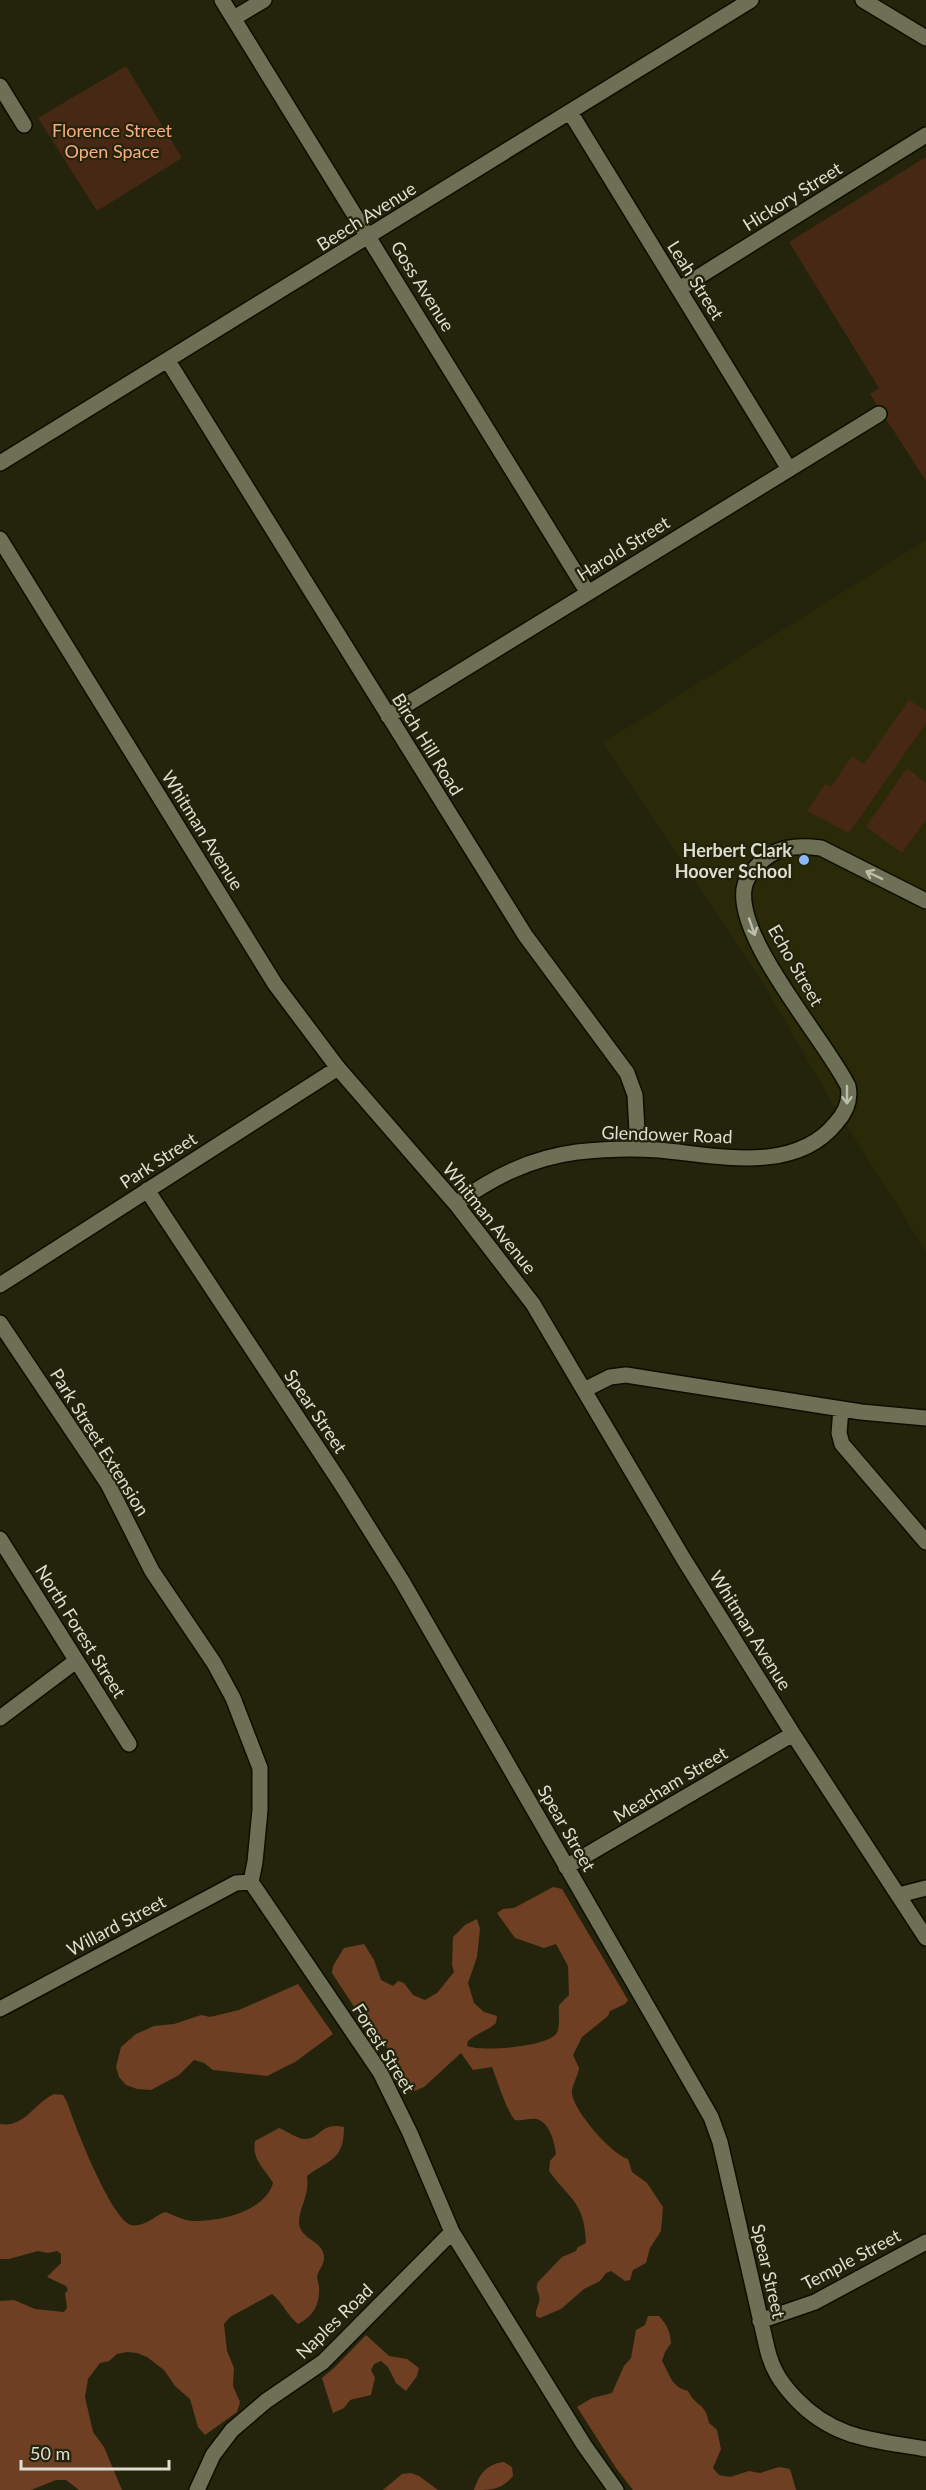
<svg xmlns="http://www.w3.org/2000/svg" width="926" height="2490" viewBox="0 0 926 2490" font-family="Lato,sans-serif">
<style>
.built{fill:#2a2a09}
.green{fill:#472815}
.forest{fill:#6e3f22}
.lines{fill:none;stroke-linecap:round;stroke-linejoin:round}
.minor-casing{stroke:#0d0d00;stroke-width:18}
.tertiary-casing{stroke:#0d0d00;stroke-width:18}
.minor{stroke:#6e7055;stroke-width:15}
.tertiary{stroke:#6e7055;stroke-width:15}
.oneway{stroke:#bcbdaa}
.poi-dot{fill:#8cb9fc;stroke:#24240c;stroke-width:2}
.labels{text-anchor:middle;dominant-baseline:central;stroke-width:4.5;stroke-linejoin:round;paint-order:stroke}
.park-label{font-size:18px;fill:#f9ac80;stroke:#24240c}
.street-label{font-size:18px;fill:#dddecf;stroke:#24240c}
.poi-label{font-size:18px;font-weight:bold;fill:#dddecf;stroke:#24240c;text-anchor:end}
</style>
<rect width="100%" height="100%" fill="#24240c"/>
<path class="built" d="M926,540V1251L833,1104L760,978L603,743Z"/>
<path class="green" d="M126,66L182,158L97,211L38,118Z
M926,157V481L870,394L879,388L789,242Z
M909,700L926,711V723L849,833L807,811L825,784L831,787L852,756L864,764Z
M907,768L926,783V820L902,853L866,827Z"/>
<path class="forest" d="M553,1887L562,1889L628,2000L625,2004L610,2011L608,2016L582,2037L573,2055L579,2068C578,2076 571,2087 572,2094C574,2111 612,2155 628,2159L632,2172L647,2183L663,2207L661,2231L650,2248L646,2263L633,2270L630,2280L625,2281L611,2271L606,2273L600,2281L584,2289L561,2309L540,2318L536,2316C535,2308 541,2303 539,2296C538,2290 535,2289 538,2282L562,2257L576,2251L578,2247L586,2243C584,2201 571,2201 549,2171L550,2161L556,2154C555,2143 549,2121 536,2119C530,2118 522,2121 515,2120C506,2110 498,2082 492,2067L473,2070L461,2053L424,2087L410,2093L403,2082L393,2054L366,2025L332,1973L333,1966L344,1948L364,1944L374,1960L381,1980L393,1986L398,1981L404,1983L413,1995L425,2000L437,1993L454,1972L452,1965L453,1937L465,1925L477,1919L480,1929L477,1957L468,1983L474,2003L484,2012L497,2016L496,2023C487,2031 477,2033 468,2041L467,2046C483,2052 545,2047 556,2034C561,2027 558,2013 559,2005L569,1995L568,1966L556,1944L544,1948L515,1938L497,1913L503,1909L514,1908Z
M298,1984L333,2034L295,2062L267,2076L213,2070L204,2063L194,2060L179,2075L151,2090L137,2089L126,2085L119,2077L116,2067L121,2047L136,2034L154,2026L174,2024L201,2015L210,2017L239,2010Z
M54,2094L63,2095L67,2102C74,2124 111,2219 131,2225C143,2228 155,2216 165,2212C174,2215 182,2220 192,2221C218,2222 265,2212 273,2183C264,2167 252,2161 255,2141L279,2128C287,2131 297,2139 305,2139C321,2139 320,2122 344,2127C344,2160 330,2159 307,2176C310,2195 299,2208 299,2222C299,2237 317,2240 322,2250C328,2263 319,2267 317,2277C317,2278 319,2285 319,2286C320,2304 314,2316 298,2324C287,2315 283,2303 272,2294L230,2317L224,2324L227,2351L234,2368L233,2386L240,2402L237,2412L205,2435L198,2427L190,2399L175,2386L164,2370L147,2357L137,2353L127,2352L117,2354L109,2361L100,2363L88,2379L85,2397L93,2432L104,2447L122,2490H79L66,2480H56L31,2490H0V2301L14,2300L35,2309L64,2312L67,2308L65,2293L68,2290L66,2286L47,2277L61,2263V2254L57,2251L48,2253L38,2251L9,2259H0V2124C25,2128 34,2103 54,2094Z
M648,2316H659C667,2325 670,2331 671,2343L665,2352L662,2361C671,2376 670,2386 688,2391C696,2407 706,2403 709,2423L717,2430L721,2449L713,2468L719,2475L730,2477L749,2471L760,2473L779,2467L790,2469L796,2490H633L616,2468L577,2407L592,2398L612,2393L624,2366L631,2358L636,2330L645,2325Z
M366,2335L389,2356L407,2359L419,2368L417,2376L406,2391L396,2383L388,2367L381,2361L374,2364L371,2370L375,2378L371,2395L350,2400L344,2408L333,2413L322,2378L334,2368Z
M504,2462L512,2467L513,2476C501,2490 492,2490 474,2490C479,2474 487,2464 504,2462Z
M411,2473L419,2476L438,2490H383L402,2474Z"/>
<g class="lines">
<defs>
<path id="minor" d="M222,0L588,593
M234,18L264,0
M0,86L24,125
M570,112L789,469
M679,289L926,135
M168,361L525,935L627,1073L635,1095L638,1149
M0,463L751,0
M0,539L275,984L338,1068L456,1204L533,1304L683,1558L793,1734L926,1938
M388,716L879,414
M147,1190L340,1482L402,1581L711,2117L720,2142L767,2348C772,2370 781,2383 796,2399C834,2439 874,2440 926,2449
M456,1204C493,1177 531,1158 577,1152C604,1149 632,1148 659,1150C716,1155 794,1175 836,1123C846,1112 851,1100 848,1086C824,1038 737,941 744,889C745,880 752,871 758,865C775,846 797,845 821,848L926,901
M0,1285L338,1068
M0,1323L108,1484L152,1571L214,1663L233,1698L260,1768V1810L255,1862L251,1882
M584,1390L610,1377L626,1375L861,1412L926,1418
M841,1409L839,1433L842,1444L926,1542
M0,1539L129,1744
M0,1718L76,1661
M566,1867L793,1734
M251,1882L380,2072L410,2133L452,2232L584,2445L616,2490
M899,1895L926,1888
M0,2009L236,1883L251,1882
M760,2321L815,2302L926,2242
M197,2490L213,2455L232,2430L266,2401L323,2362L452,2232"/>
<path id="tertiary" d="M863,0L926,38"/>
</defs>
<use href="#minor" class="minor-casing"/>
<use href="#tertiary" class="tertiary-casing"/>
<use href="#minor" class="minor"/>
<use href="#tertiary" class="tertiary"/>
</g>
<defs><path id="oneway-shaft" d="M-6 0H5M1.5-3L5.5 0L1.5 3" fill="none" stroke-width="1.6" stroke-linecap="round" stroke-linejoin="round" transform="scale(1.5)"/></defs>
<g class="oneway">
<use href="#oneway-shaft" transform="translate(874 875) rotate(-154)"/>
<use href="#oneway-shaft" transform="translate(752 927) rotate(71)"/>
<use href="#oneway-shaft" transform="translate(847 1095) rotate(90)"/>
</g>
<circle class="poi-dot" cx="804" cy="860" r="6"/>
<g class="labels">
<g class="park-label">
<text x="112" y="130">Florence Street<tspan x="112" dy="21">Open Space</tspan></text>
</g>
<g class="street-label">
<text transform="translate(792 196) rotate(-32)">Hickory Street</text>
<text transform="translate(366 216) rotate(-32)">Beech Avenue</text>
<text transform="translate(696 280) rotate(58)">Leah Street</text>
<text transform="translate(423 286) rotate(58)">Goss Avenue</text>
<text transform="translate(623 548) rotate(-32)">Harold Street</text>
<text transform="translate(428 744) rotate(58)">Birch Hill Road</text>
<text transform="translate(203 830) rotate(58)">Whitman Avenue</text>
<text transform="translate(796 965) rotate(60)">Echo Street</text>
<text transform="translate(667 1134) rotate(2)">Glendower Road</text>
<text transform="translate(158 1160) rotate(-33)">Park Street</text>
<text transform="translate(490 1218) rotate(51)">Whitman Avenue</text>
<text transform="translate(316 1411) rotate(56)">Spear Street</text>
<text transform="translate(100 1442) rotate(58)">Park Street Extension</text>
<text transform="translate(751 1630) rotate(58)">Whitman Avenue</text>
<text transform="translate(81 1631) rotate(58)">North Forest Street</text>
<text transform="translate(670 1784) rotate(-31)">Meacham Street</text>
<text transform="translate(567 1828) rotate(60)">Spear Street</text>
<text transform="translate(116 1925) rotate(-28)">Willard Street</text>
<text transform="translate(384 2048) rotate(58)">Forest Street</text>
<text transform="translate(851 2259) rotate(-28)">Temple Street</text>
<text transform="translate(769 2271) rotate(77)">Spear Street</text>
<text transform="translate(334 2321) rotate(-44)">Naples Road</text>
</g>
<g class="poi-label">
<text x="792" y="850">Herbert Clark<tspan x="792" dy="21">Hoover School</tspan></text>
</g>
</g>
<path d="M21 2460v9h148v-9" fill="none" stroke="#dddecf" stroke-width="3"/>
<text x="30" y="2460" font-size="18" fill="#dddecf" stroke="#24240c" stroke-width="4.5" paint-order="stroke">50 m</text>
</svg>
